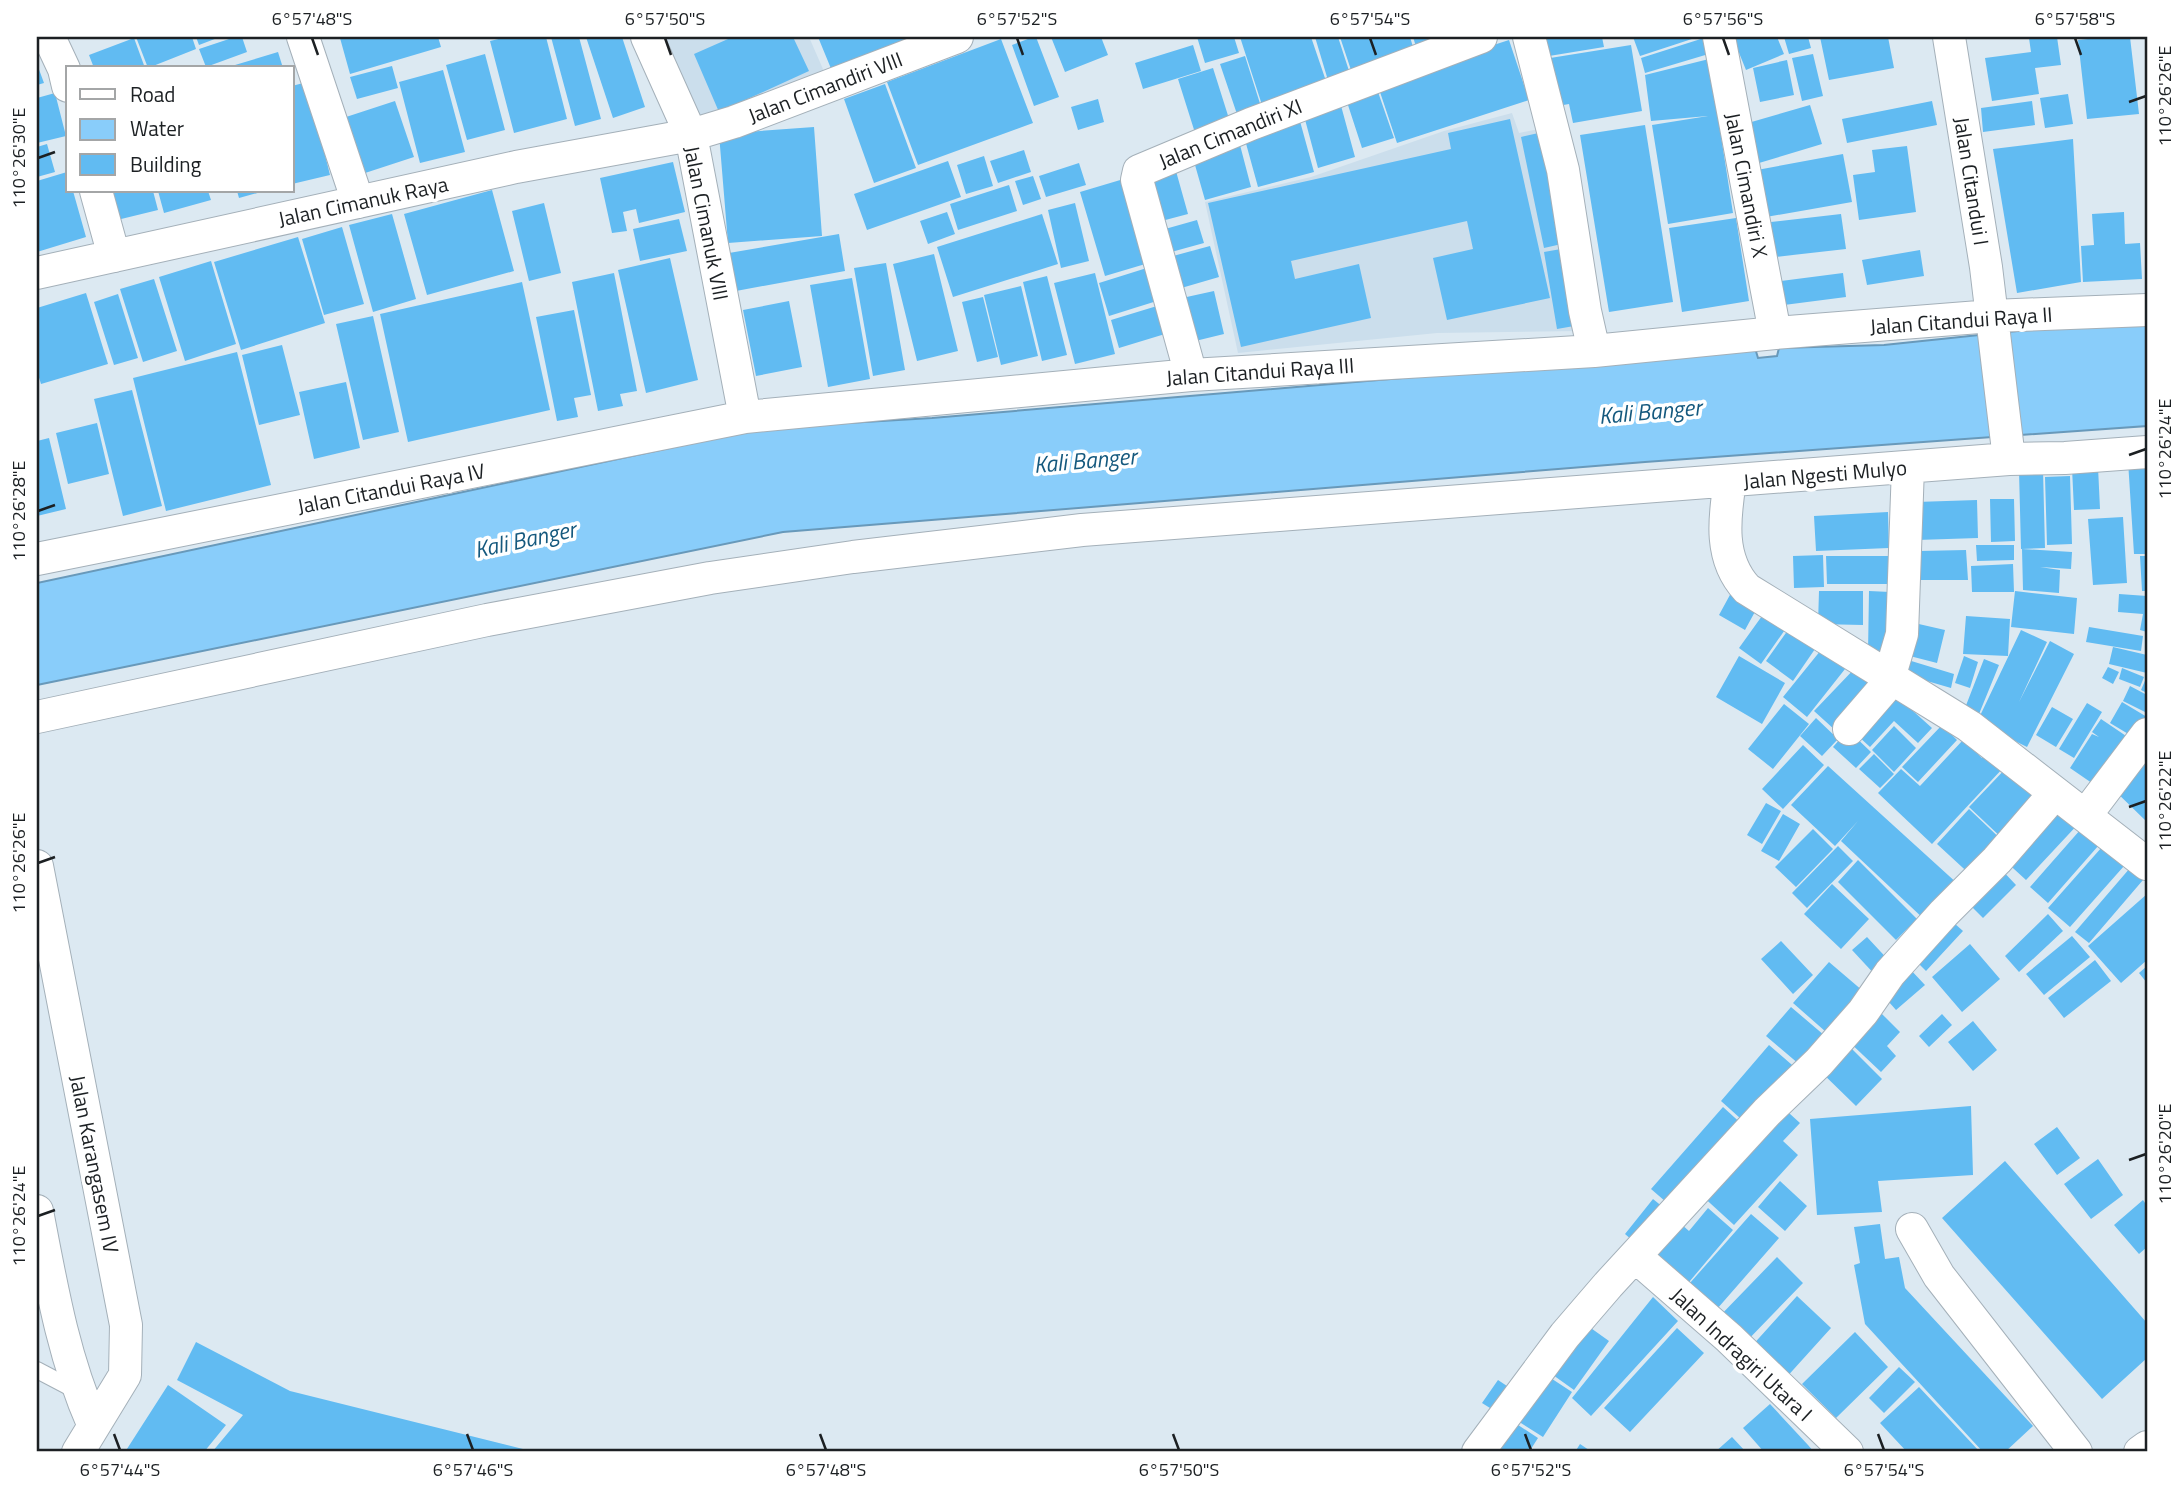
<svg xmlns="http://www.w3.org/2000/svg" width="2184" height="1489" viewBox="0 0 2184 1489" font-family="'Titillium Web',sans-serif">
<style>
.built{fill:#cbdeec}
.water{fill:#89cdfa;stroke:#6899ba;stroke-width:2}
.building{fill:#61bbf2}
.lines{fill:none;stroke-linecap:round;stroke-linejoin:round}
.lane-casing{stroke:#a4b0b9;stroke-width:18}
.street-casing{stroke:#a4b0b9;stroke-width:34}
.lane{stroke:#fff;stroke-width:16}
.street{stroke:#fff;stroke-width:32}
.ticks{fill:none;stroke:#1c2023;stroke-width:2.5}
.labels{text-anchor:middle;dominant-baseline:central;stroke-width:7;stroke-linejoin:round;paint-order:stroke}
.street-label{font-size:21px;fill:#1c2023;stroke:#fff}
.water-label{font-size:23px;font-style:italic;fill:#15597e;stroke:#fff}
.neatline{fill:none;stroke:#1c2023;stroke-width:2.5}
.ticks-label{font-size:18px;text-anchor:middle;fill:#1c2023}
</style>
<rect width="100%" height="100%" fill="#dce9f2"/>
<path class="built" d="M664,37H809L826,76L701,125Z
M1512,113L1519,133L1544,128L1578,331L1437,333L1238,353L1205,202L1311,177L1444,131Z"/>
<path class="water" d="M2147,321V426L1645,462L783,532L37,685V583L763,428L932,418L1755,348L1758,358L1777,356L1779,348L1884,345L2075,325Z"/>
<path class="building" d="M136,37H192L196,49L148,68Z
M196,37H220L199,45Z
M235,37H242L247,52L206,67L199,49Z
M345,37H438L441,47L350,74L340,38Z
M507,37H546L567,119L514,133L490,41Z
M551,37H579L601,119L575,126Z
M586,37H622L645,107L613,118Z
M727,37H793L809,71L719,112L694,54L728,39Z
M818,37H905L907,40L832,71Z
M1033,37H1036L1059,97L1034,106L1012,45Z
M1051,37H1101L1108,55L1065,72Z
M1197,37H1234L1239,53L1205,63Z
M1240,37H1281V39L1290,37H1311L1327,84L1262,105Z
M1315,37H1338L1352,80L1330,87Z
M1340,37H1410L1416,57L1353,76Z
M1413,37H1467L1418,53Z
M1539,37H1602L1604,47L1543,57Z
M1633,37H1698L1640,56Z
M1707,37L1712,53L1645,73L1641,58Z
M1736,37H1777L1784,54L1746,70L1733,38Z
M1784,37H1808L1811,48L1789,54Z
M1820,37H1888L1894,68L1829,80Z
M2040,37H2057L2061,65L2035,68L2039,94L1992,101L1985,58L2031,52L2029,38Z
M2107,37H2130L2139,114L2087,119L2078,40Z
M134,38L145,68H94L89,55Z
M1001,39L1033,123L918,165L887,82Z
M1509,40L1529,100L1397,143L1377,83Z
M1193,45L1201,71L1143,89L1135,63Z
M1631,45L1642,111L1573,123L1569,104L1552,107L1544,59Z
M278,52L283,68H225Z
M485,54L505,130L467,140L446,65Z
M1813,54L1823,96L1802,101L1792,58Z
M1245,56L1263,113L1239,120L1220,64Z
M1709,59L1733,213L1668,224L1652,125L1708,116L1651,121L1645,75Z
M1787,60L1794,95L1760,102L1753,68Z
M37,64L44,83L37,85Z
M392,66L398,88L357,99L350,77Z
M1213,68L1231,125L1196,136L1178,79Z
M443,70L465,152L420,163L399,82Z
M307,82L330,175L292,184V86Z
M885,84L916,168L874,183L844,99Z
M1378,92L1394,138L1362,148L1347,102Z
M55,93L66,136L37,143V98Z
M2068,94L2073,124L2045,128L2040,98Z
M1098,99L1104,122L1078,130L1071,107Z
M395,101L414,157L362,174L343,118Z
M1932,101L1937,125L1847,143L1842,119Z
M2032,101L2035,125L1983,132L1981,108Z
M1340,102L1355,157L1318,168L1303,112Z
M1810,105L1822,144L1759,163L1748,123Z
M1298,114L1314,172L1258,187L1242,129Z
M1510,119L1550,298L1447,320L1433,258L1473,249L1467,221L1291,261L1295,279L1359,264L1371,318L1241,347L1208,203L1451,149L1448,133Z
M1645,125L1673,302L1609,312L1580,135Z
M814,127L822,236L728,243L719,134Z
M1543,132L1566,243L1544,248L1521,137Z
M2073,139L2081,282L2017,293L1993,149Z
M47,144L55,172L37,177V147Z
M1240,145L1251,187L1205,200L1193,158Z
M1907,146L1916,212L1859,220L1853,175L1875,172L1872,150Z
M1024,150L1031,172L998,183L990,161Z
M1843,154L1852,202L1766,217L1757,170Z
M984,156L993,186L966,194L957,165Z
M948,161L961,197L867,230L854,194Z
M673,162L685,212L639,223L636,209L623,212L627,231L612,233L600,178Z
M1079,163L1086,185L1046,197L1039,176Z
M1174,164L1188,214L1154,223L1140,173Z
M67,172L68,191H73L86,237L37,252V181Z
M1033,176L1041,199L1023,205L1015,181Z
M1127,178L1152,262L1105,276L1080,192Z
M1009,185L1017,211L958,230L950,204Z
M492,190L514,271L427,295L404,214Z
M105,191H153L158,210L113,221Z
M158,191H208L211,200L164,213Z
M237,191H261V192L239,198Z
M544,203L561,273L529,281L512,211Z
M1075,203L1089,261L1061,268L1048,210Z
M947,212L955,234L928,244L920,221Z
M2124,212L2125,244L2140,243L2142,279L2083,282L2081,246L2094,245L2092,214Z
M392,214L416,299L373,312L349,225Z
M1042,214L1058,264L953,297L937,247Z
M1841,214L1846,249L1775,257L1771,222Z
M1736,218L1749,301L1682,312L1669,228Z
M679,219L687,251L640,261L633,229Z
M1197,220L1204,243L1164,254L1158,231Z
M342,227L364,304L324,315L302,239Z
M839,234L845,271L736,291L729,253Z
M298,237L325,323L241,350L214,262Z
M1210,246L1219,277L1171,291L1162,259Z
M1561,249L1574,326L1557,329L1544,252Z
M1920,250L1924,276L1867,285L1862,260Z
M934,254L958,351L917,361L893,264Z
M670,258L698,380L646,393L618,270Z
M211,261L236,344L185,361L159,277Z
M886,263L905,370L873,376L854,268Z
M1150,267L1160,300L1109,316L1099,283Z
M614,273L637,391L620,394L623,406L598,411L572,282Z
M1095,273L1115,354L1075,364L1054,283Z
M1843,273L1846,297L1784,305L1781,281Z
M1047,276L1067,355L1042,361L1023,282Z
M852,278L870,379L828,387L810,285Z
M154,279L177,351L143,362L120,289Z
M522,282L550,410L408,442L380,314Z
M1021,286L1038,356L1001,365L984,295Z
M1214,291L1224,334L1183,344L1173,300Z
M86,293L108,364L41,384L37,371V308Z
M118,294L138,358L114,365L94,302Z
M983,297L998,357L977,362L962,302Z
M789,301L802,367L756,376L743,310Z
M1157,306L1165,334L1119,348L1111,320Z
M574,310L591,395L574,398L578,417L557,421L536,317Z
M373,316L399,432L363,440L336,324Z
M282,345L300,415L259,425L242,355Z
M237,352L271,485L166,511L133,378Z
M346,382L360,448L314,459L299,392Z
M132,390L162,506L123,516L94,399Z
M97,423L109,474L68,484L56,433Z
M49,438L66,509L37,516V441Z
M2147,460V554H2134L2128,461Z
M2098,467L2100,509L2074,510L2072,468Z
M2043,470L2045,548L2021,549L2019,471Z
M2070,476L2072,544L2047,545L2045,477Z
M1990,499H2014L2015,541L1991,542Z
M1977,500L1978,538L1917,540L1916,502Z
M1888,512L1889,548L1816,551L1814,516Z
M2123,517L2127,583L2093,585L2088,519Z
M1976,545H2014V560L1977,561Z
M2022,549L2072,552L2071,569L2040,567L2060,570L2059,593L2023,590Z
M1966,550L1968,580H1920L1919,551Z
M1823,555L1824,587L1794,588L1793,556Z
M1826,556H1889V584H1827Z
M2140,556H2147V591H2142Z
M2013,564L2014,592H1972L1971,566Z
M1819,591H1863V625L1818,624Z
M1869,591L1890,592L1888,653H1868Z
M2015,591L2077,598L2074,634L2011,627Z
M1731,593L1757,608L1745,630L1719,615Z
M2119,594L2147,596V632L2140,630L2143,614L2118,612Z
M1767,609L1789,624L1761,664L1739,648Z
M1966,616L2010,619L2008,656L1963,654Z
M1910,622L1945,630L1937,663L1902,654Z
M2089,627L2143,636L2141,651L2086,642Z
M1788,630L1815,649L1793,681L1766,661Z
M2021,630L2047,642L2019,702L2050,641L2074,654L2027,747L1977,722Z
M2113,647L2147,655V673L2109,664Z
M1821,650L1845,669L1807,717L1783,697Z
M1739,656L1785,683L1762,724L1716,697Z
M1964,656L1978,662L1970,688L1955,683Z
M1984,659L1999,665L1979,714L1965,708Z
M1908,660L1954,674L1951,688L1903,674Z
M1858,665L1878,684L1835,730L1814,711Z
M2108,667L2119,672L2113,684L2102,678Z
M2122,668L2144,677L2140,687L2119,679Z
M2147,676V693L2141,690Z
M2130,686L2147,695V713L2123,701Z
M1893,693L1932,728L1918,743L1894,721L1870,747L1857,735Z
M2122,702L2147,717V729L2140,741L2110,723Z
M2087,703L2102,712L2074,758L2059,749Z
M1784,704L1809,724L1773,769L1748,749Z
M2052,707L2073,719L2056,747L2036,735Z
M1816,718L1838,739L1822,756L1800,736Z
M2101,719L2138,744L2102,790L2070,768L2092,734L2099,737L2092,732Z
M1942,725L1957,740L1918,782L1902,767Z
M1894,726L1916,748L1894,772L1872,750Z
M1848,730L1871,752L1856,768L1833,747Z
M1963,740L1982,758L1989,751L2004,767L1932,844L1878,793L1901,769L1920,786Z
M1803,745L1824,765L1783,809L1762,789Z
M2147,747V822L2110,786Z
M1874,754L1894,774L1880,788L1859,769Z
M2010,764L2045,796L2004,840L1969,807Z
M1828,766L1959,885L1926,921L1841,841L1858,821L1835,846L1791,805Z
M2057,799L2081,821L2026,880L2002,858Z
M1766,803L1781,811L1762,844L1747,835Z
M1969,809L2007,845L1975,879L1937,844Z
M1783,814L1800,824L1779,861L1761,851Z
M2088,821L2106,837L2048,903L2030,887Z
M1813,829L1833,849L1796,887L1775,867Z
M1838,846L1853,861L1807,908L1792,893Z
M2102,847L2124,866L2070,927L2048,908Z
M1858,860L1917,919L1896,940L1838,882Z
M1998,866L2016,885L1983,918L1964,899Z
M2130,868L2143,880L2089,943L2075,932Z
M1832,884L1869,919L1841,949L1804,914Z
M2147,894V960L2121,983L2088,946Z
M2048,914L2063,931L2019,972L2005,956Z
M1945,915L1963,931L1926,971L1909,954Z
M2072,936L2090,957L2044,995L2026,974Z
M1867,937L1893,965L1878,978L1852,950Z
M1781,941L1813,975L1793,994L1761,959Z
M1970,944L2000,979L1962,1012L1932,977Z
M2095,960L2111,981L2064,1018L2048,998Z
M1829,962L1870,997L1834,1039L1793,1003Z
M2147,966V983L2139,973Z
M1909,968L1925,985L1896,1010L1881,993Z
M1791,1007L1831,1041L1806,1070L1766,1036Z
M1875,1007L1900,1032L1887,1046L1896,1056L1881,1072L1845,1038Z
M1942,1014L1952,1025L1929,1047L1919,1036Z
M1973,1021L1997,1050L1973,1071L1948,1042Z
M1844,1041L1882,1079L1856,1106L1817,1068Z
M1769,1045L1799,1071L1750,1127L1721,1101Z
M1779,1104L1800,1123L1783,1141L1798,1155L1734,1225L1699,1193Z
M1971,1106L1973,1175L1878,1181L1882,1212L1817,1215L1810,1119Z
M1723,1107L1745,1127L1673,1208L1651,1189Z
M2057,1127L2080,1158L2057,1175L2034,1144Z
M2098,1159L2123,1195L2091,1219L2064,1184Z
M2005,1161L2147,1323V1358L2102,1399L1942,1218Z
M1780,1181L1807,1206L1785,1231L1758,1207Z
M1653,1199L1669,1212L1640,1247L1625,1234Z
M2143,1200L2147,1206V1247L2139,1254L2114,1225Z
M1708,1208L1733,1230L1684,1288L1643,1251L1673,1217L1689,1231Z
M1751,1214L1779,1238L1710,1317L1682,1292Z
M1880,1224L1885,1259L1899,1257L1905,1288L2033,1426L2005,1452H1983L1865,1324L1854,1265L1860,1263L1854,1227Z
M1777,1257L1803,1283L1742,1346L1716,1320Z
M1797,1296L1831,1328L1784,1380L1750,1348Z
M1653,1297L1678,1321L1591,1416L1572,1398Z
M1581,1321L1609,1341L1574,1390L1546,1370Z
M1677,1328L1704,1353L1630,1432L1604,1408Z
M1855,1332L1888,1367L1836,1418L1802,1384Z
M196,1342L290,1391L535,1452H212L243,1415L177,1380Z
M1899,1367L1915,1382L1884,1413L1869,1398Z
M1540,1371L1572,1392L1543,1437L1510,1416Z
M1498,1380L1513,1390L1498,1413L1482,1403Z
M168,1385L226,1425L204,1452H125Z
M1919,1387L1980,1452H1907L1880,1423Z
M1770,1404L1808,1445L1814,1452H1764L1743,1428Z
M1512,1421L1538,1438L1529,1452H1492Z
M1732,1437L1746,1452H1715Z
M1580,1444L1592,1452H1575Z"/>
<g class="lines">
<defs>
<path id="lane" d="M37,1370L77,1391"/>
<path id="street" d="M49,37L64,69L68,86
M303,37L358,202
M647,37L691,135L745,417
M1529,37L1563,170L1585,311L1594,351
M1719,37L1775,333
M1949,37L1986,267L2009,459
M96,191L114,256
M37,273L516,167L691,135L734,122L957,37
M1191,375L1137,180L1139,171L1251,124L1481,37
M1730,481C1724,519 1719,559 1747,589L1969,726L2147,864
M37,559L745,417L1191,375L1594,351L1775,333L1992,316L2147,310
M37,717L487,620L710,578L853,557L1082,530L2009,459L2065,458L2147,452
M1849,729L1887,685L1902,634L1908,467
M2085,816L2147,734
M37,866L126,1325L125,1375L78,1452
M37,1211C51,1284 63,1356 93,1424
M1912,1229L1939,1276L2076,1452
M1636,1257L1729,1338L1847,1452
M1478,1452L1565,1335L1608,1285L1767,1112L1819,1062L1863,1012L1890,973L1944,913L1997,860L2055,793
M2140,1452L2147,1447"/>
</defs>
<use href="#lane" class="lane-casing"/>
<use href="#street" class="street-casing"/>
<use href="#lane" class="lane"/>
<use href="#street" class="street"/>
</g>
<path class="ticks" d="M312,38L318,55M665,38L671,55M1017,38L1023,55M1370,38L1376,55M1723,38L1729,55M2075,38L2081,55M2129,102L2146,96M38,158L55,152M2129,455L2146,449M38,511L55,505M2129,807L2146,801M38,863L55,857M2129,1160L2146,1154M38,1216L55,1210M114,1434L120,1450M467,1434L473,1450M820,1434L826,1450M1173,1434L1179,1450M1525,1434L1531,1450M1878,1434L1884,1450"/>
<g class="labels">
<g class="street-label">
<text transform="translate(825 87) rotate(-21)">Jalan Cimandiri VIII</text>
<text transform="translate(1230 133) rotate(-22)">Jalan Cimandiri XI</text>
<text transform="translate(1972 181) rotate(81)">Jalan Citandui I</text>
<text transform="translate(1747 185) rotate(79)">Jalan Cimandiri X</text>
<text transform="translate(363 201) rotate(-12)">Jalan Cimanuk Raya</text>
<text transform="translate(707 223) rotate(79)">Jalan Cimanuk VIII</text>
<text transform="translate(1961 320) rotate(-4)">Jalan Citandui Raya II</text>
<text transform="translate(1260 371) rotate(-4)">Jalan Citandui Raya III</text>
<text transform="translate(1825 474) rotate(-5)">Jalan Ngesti Mulyo</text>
<text transform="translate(391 488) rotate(-11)">Jalan Citandui Raya IV</text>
<text transform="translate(95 1164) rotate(79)">Jalan Karangasem IV</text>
<text transform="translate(1742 1354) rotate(43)">Jalan Indragiri Utara I</text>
</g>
<g class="water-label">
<text transform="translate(1650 411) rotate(-5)">Kali Banger</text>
<text transform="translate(1085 460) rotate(-5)">Kali Banger</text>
<text transform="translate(525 539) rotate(-12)">Kali Banger</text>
</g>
</g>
<rect width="2184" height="1489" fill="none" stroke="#ffffff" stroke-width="77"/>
<rect x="66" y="66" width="228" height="126" fill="#ffffff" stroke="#a4a6a7" stroke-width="2"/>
<rect x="80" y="89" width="35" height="10" fill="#ffffff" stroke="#a4a6a7" stroke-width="2"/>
<text x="130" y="102" font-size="21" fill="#1c2023">Road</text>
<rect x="80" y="119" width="35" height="21" fill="#89cdfa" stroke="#a4a6a7" stroke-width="2"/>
<text x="130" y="136" font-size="21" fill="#1c2023">Water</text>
<rect x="80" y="154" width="35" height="21" fill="#61bbf2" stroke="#a4a6a7" stroke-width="2"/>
<text x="130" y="172" font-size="21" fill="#1c2023">Building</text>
<rect x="38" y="38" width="2108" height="1412" class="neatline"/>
<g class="ticks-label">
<text x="312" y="25">6°57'48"S</text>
<text x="665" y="25">6°57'50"S</text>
<text x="1017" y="25">6°57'52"S</text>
<text x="1370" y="25">6°57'54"S</text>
<text x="1723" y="25">6°57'56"S</text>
<text x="2075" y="25">6°57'58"S</text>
<text transform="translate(2165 96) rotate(-90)" y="6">110°26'26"E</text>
<text transform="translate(19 158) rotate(-90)" y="6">110°26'30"E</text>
<text transform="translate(2165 449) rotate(-90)" y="6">110°26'24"E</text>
<text transform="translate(19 511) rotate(-90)" y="6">110°26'28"E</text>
<text transform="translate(2165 801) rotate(-90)" y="6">110°26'22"E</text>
<text transform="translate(19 863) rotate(-90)" y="6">110°26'26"E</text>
<text transform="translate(2165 1154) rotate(-90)" y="6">110°26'20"E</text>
<text transform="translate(19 1216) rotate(-90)" y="6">110°26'24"E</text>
<text x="120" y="1476">6°57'44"S</text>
<text x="473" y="1476">6°57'46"S</text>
<text x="826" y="1476">6°57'48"S</text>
<text x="1179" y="1476">6°57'50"S</text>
<text x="1531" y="1476">6°57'52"S</text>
<text x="1884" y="1476">6°57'54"S</text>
</g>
</svg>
